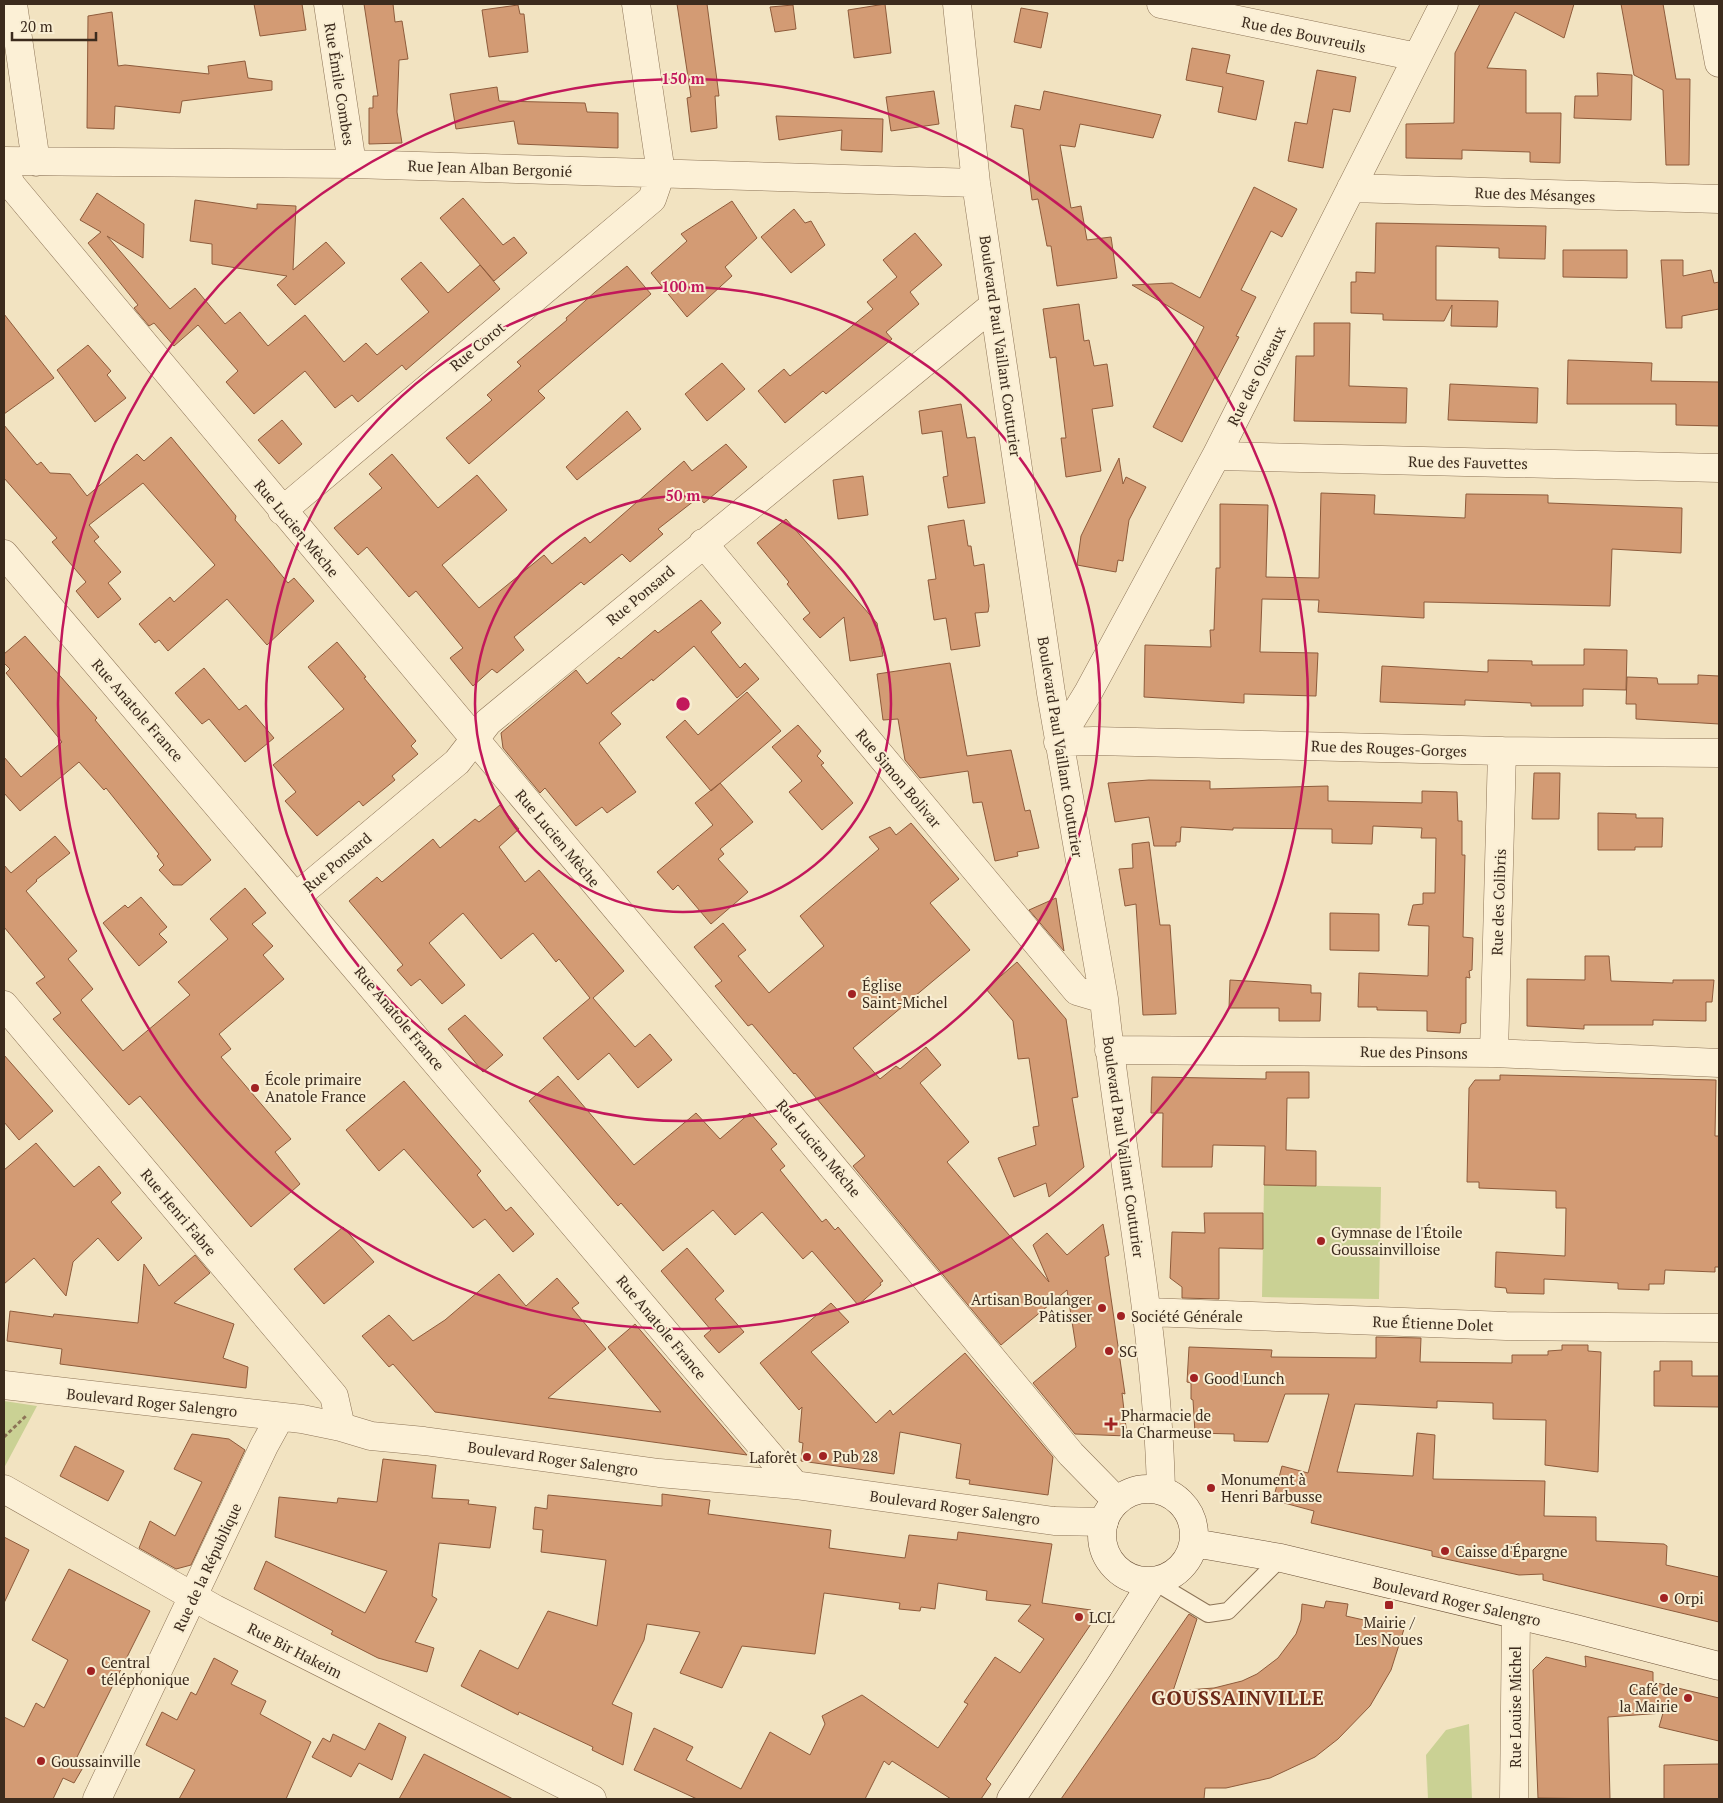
<svg xmlns="http://www.w3.org/2000/svg" width="1723" height="1803" viewBox="0 0 1723 1803" font-family="'PT Serif',serif">
<style>
.green{fill:#cad194}
.building{fill:#d39b74;stroke:#8e5b3b}
.lines{fill:none;stroke-linecap:round;stroke-linejoin:round}
.lane-casing{stroke:#8d7457;stroke-width:18}
.street-casing{stroke:#8d7457;stroke-width:29}
.secondary-casing{stroke:#6f543a;stroke-width:29}
.path{stroke:#8d7457;stroke-width:3;stroke-dasharray:4 2.5;stroke-linecap:butt}
.lane{stroke:#fcf0d6;stroke-width:16}
.street{stroke:#fcf0d6;stroke-width:28}
.secondary{stroke:#fcf0d6;stroke-width:28}
.ring{fill:none;stroke:#c2185b;stroke-width:2.5}
.poi-dot{fill:#a12223;stroke:#f8edd2;stroke-width:2}
.labels{text-anchor:middle;dominant-baseline:central;stroke-width:4;stroke-linejoin:round;paint-order:stroke}
.street-label{font-size:15px;fill:#3c2b1d;stroke:#f8edd2}
.poi-label{font-size:15px;fill:#3c2b1d;stroke:#f8edd2;text-anchor:start}
.district-label{font-size:20px;font-weight:bold;letter-spacing:1px;fill:#6c2918;stroke:#f8edd2}
.centre{fill:#c2185b;stroke:#f8edd2;stroke-width:2.5}
.ring-label{font-size:15px;text-anchor:middle;font-weight:bold;fill:#c2185b;stroke:#f8edd2;stroke-width:4;stroke-linejoin:round;paint-order:stroke}
</style>
<rect width="100%" height="100%" fill="#f2e3c1"/>
<path class="green" d="M1264,1185L1381,1187L1379,1299L1262,1297Z
M4,1401L37,1406L4,1468Z
M1469,1724L1472,1799H1428L1426,1755L1446,1730Z"/>
<path class="building" d="M254,4H302L306,30L260,36Z
M364,4H393L395,22L402,21L408,59L399,60L397,112L402,143L369,144V108H373V96H378Z
M677,4H707L719,96H715L717,128L691,132L687,98L691,97Z
M885,4L891,53L854,58L848,10Z
M1480,4H1574L1564,38L1515,12L1487,68L1526,70V113H1561L1560,163L1530,162V152L1462,150V159L1406,158V124L1454,123L1455,53Z
M1621,4H1663L1676,79H1690L1689,165H1666L1663,90L1634,75Z
M518,5L520,14H524L528,52L489,57L482,10Z
M793,5L796,29L775,32L770,7Z
M1021,8L1048,13L1041,48L1014,42Z
M112,12L118,66L125,65L209,74L208,66L245,61L248,78L272,81V90L182,101L180,113L115,106L114,129L87,128L88,16Z
M1192,48L1230,55L1226,73L1264,81L1256,120L1218,112L1223,87L1186,80Z
M1317,70L1356,77L1350,112L1333,109L1323,168L1288,161L1295,122L1307,124Z
M1597,73L1632,75L1631,120L1574,118L1575,96H1598Z
M497,87L499,101L585,103L587,112L618,113V148L518,144L514,121L456,129L450,94Z
M934,91L939,124L891,131L886,97Z
M1044,91L1161,115L1153,138L1080,124L1075,147L1060,145L1071,208L1081,206L1087,240L1111,237L1117,278L1057,286L1051,246H1047L1038,199L1032,200L1023,129L1011,127L1015,105L1040,110Z
M776,116L883,119L882,152L841,150L842,130L779,140Z
M1254,187L1297,209L1282,237L1271,231L1241,290L1256,297L1236,336L1239,337L1217,379L1215,377L1182,442L1153,427L1204,327L1132,285L1172,283L1200,298Z
M97,193L144,224L143,258L107,236L170,309L195,288L225,324L240,312L268,346L305,315L344,362L366,343L377,355L429,312L401,279L421,262L448,293L480,265L500,289L406,370L402,365L358,402L352,395L335,408L305,371L254,414L226,382L238,371L198,325L174,346L154,323L149,326L134,308L138,305L88,243L101,232L80,220Z
M463,198L503,245L514,237L527,253L494,281L440,218Z
M195,200L257,209V204L296,206L293,270L326,242L345,263L295,305L277,285L287,276L212,264V244L190,241Z
M732,201L757,238L725,267L732,276L687,317L651,273L687,241L681,234Z
M794,209L805,223L811,221L825,245L791,273L761,237Z
M1376,223L1546,226L1545,259L1499,258V248L1436,246V300L1498,301L1497,327L1451,326L1452,305L1444,321L1383,320V314L1351,313V282H1356V272L1375,273Z
M915,233L942,265L910,292L919,304L886,332L892,339L826,394L823,391L785,423L758,391L784,369L790,376L873,309L867,302L897,277L883,260Z
M1563,250H1627V278L1563,277Z
M1661,260H1683V276L1711,270L1714,283L1719,282V309L1682,316V328H1666Z
M627,266L651,294L538,391L545,398L469,464L446,438L492,400L487,395L521,366L517,362L567,320L566,318L595,292Z
M1079,304L1084,341L1089,340L1094,366L1107,364L1113,406L1092,409L1101,471L1066,477L1061,438H1066L1056,357L1050,358L1043,309Z
M4,314L54,378L4,414Z
M1314,323H1350L1349,386L1407,388L1406,423L1294,421L1296,356H1314Z
M88,345L111,371L107,375L126,398L95,422L57,370Z
M1568,360L1652,363L1651,381L1719,382V426L1676,425V404H1567Z
M722,363L745,389L707,421L685,394Z
M1450,384L1538,388L1537,423L1448,420Z
M961,404L967,438L975,437L985,503L948,508L943,477L948,476L942,431L922,434L919,411Z
M627,411L641,429L577,480L566,467Z
M282,420L302,444L279,464L258,440Z
M4,425L37,465L41,462L50,473L70,474L87,496L137,454L144,461L171,437L236,516L235,520L270,561L288,583L294,578L314,601L267,645L227,599L168,651L159,640L155,643L139,624L170,597L174,602L215,565L143,483L89,525L99,537L94,541L121,572L108,583L121,599L98,618L76,591L86,582L52,542L57,538L4,478Z
M726,444L747,467L704,503L699,497L658,529L663,534L630,562L622,554L584,585L581,582L514,637L524,650L497,673L492,669L473,686L450,658L463,648L416,591L409,597L367,547L358,555L334,528L382,488L369,474L392,454L438,508L477,475L507,510L442,565L479,608L544,555L552,564L585,537L590,543L684,461L692,471Z
M1119,458L1123,484L1126,477L1146,487L1129,520L1123,561L1118,560L1116,572L1077,565L1081,536Z
M863,476L868,515L838,519L833,480Z
M1321,493L1375,495L1374,514L1465,518L1466,494L1548,495V503L1682,508L1681,553L1612,549L1610,606L1424,602V618L1318,612L1319,600L1262,599L1260,652L1318,653L1316,696L1244,694V703L1144,697L1145,645L1211,647L1210,630H1214L1216,568H1220V504L1268,505L1266,577L1319,578Z
M786,519L877,623L883,656L850,661L844,617L820,638L803,619L810,613L787,584L789,582L757,543Z
M964,520L968,546H971L974,566L984,564L989,606L988,612L975,613L980,646L951,650L946,618L934,620L928,580L936,579L928,526Z
M701,600L721,623L711,632L740,668L745,663L759,679L737,698L694,646L653,681L652,679L611,713L621,724L599,743L636,792L607,813L602,807L576,826L545,788L540,793L503,748L501,733L576,670L587,684L619,657L621,659L655,630L658,633Z
M25,636L97,718L95,720L211,860L182,885H173L159,870L164,865L157,856L159,854L106,788L104,790L79,762L20,811L4,793V757L21,777L62,742L6,673L10,669L4,663V654Z
M337,642L366,677L364,678L416,741L411,746L418,754L392,776L395,780L363,806L359,801L317,836L285,801L296,792L273,765L344,709L308,667Z
M1584,649L1627,650L1626,690L1583,689V706H1531V703L1465,700V705L1380,702L1382,666L1488,672V660L1532,661V665H1584Z
M950,663L967,756L1011,750L1025,811L1030,810L1039,848L1017,852L1018,856L995,861L982,802L973,803L968,771L920,778L905,760L898,719L883,720L877,674Z
M204,668L239,710L246,705L274,738L245,762L209,719L202,724L175,693Z
M1698,675L1719,676V724L1636,719V704H1626L1627,677L1657,678L1658,684H1698Z
M747,692L781,731L711,791L666,737L685,720L698,735Z
M798,725L821,751L817,756L824,763L821,765L853,803L822,830L789,792L802,781L772,747Z
M1534,773H1560L1559,819H1532Z
M1149,780L1210,781V789L1328,786V801L1422,803V791L1457,792L1458,821H1462V855H1465L1463,937L1473,938L1472,970L1469,971L1470,978L1466,977V1023L1461,1024L1460,1033L1427,1031V1011L1377,1010V1007H1358L1359,973L1428,976L1429,926L1408,925L1413,905L1423,904V893H1435L1436,838H1421L1422,828L1373,826L1372,844L1332,843V829L1233,828V830L1181,827L1180,842H1176V846H1154L1149,817L1115,822L1108,783Z
M720,783L753,822L720,849L724,854L718,859L748,892L711,924L678,885L673,890L657,872L713,825L695,803Z
M500,805L519,829L499,847L525,882L539,870L624,971L593,998L635,1047L650,1034L672,1060L638,1088L609,1053L578,1080L543,1038L590,998L559,959L556,962L533,933L501,959L463,913L429,943L465,985L442,1004L420,979L411,986L397,970L403,965L349,901L377,877L382,882L433,839L440,848L475,819L479,822Z
M1598,813L1636,814V818H1663L1662,847H1635V850H1598Z
M911,823L959,879L930,903L970,950L853,1048L880,1079L896,1066L900,1069L926,1047L941,1065L920,1083L969,1142L947,1162L1049,1282L1033,1245L1047,1233L1067,1255L1103,1224L1109,1255L1105,1257L1125,1394L1122,1393L1127,1436L1075,1434L1033,1383L1076,1347L1067,1290L1001,1345L853,1166L865,1156L795,1073L794,1074L752,1024L748,1026L715,986L722,981L694,947L723,923L746,950L738,956L769,993L824,946L800,916L879,849L869,837L890,827L896,835Z
M55,836L70,853L36,880L37,881L26,891L77,951L68,959L93,989L81,1000L123,1051L190,995L178,982L228,939L210,919L245,888L266,913L252,924L273,946L263,955L284,979L219,1034L231,1049L221,1057L291,1139L275,1152L300,1184L251,1227L140,1096L129,1105L53,1019L61,1013L36,983L45,977L4,927V865L11,873Z
M1149,842L1160,925H1170L1176,1014L1143,1015L1136,904L1125,906L1119,869L1133,868L1132,844Z
M141,897L167,927L159,934L167,942L139,966L103,923L125,905L128,908Z
M1056,898L1064,951L1029,910Z
M1330,913L1379,914V951L1330,950Z
M1585,956H1609L1611,981L1673,983V980H1714L1712,1002H1706V1021L1653,1020V1025H1584V1029L1527,1026V979L1585,980Z
M1017,962L1066,1019L1078,1097L1072,1098L1084,1167L1049,1197L1046,1183L1014,1197L998,1158L1036,1145L1033,1127L1039,1126L1029,1058L1018,1059L1013,1021L986,989Z
M1230,980L1311,985V993H1321L1320,1021H1279V1008H1229Z
M465,1015L503,1055L483,1072L448,1029Z
M4,1055L53,1111L19,1140L4,1122Z
M1266,1072H1309V1098H1287L1286,1150L1316,1151V1186L1264,1185L1265,1146L1213,1145L1212,1167H1162L1163,1113H1151L1152,1077L1266,1079Z
M1500,1075L1716,1080L1715,1136H1719V1267H1715V1272L1665,1270L1664,1284H1649V1290L1618,1289V1283L1544,1279V1294L1507,1293L1506,1288L1495,1287L1496,1252L1565,1256L1566,1208H1556V1191L1479,1188V1182H1467L1469,1088L1475,1080H1500Z
M558,1076L634,1165L696,1113L720,1139L750,1113L777,1144L771,1149L785,1166L780,1170L822,1222L826,1219L835,1230L838,1227L883,1281L880,1283L881,1285L858,1305L812,1251L803,1259L762,1212L735,1235L713,1210L663,1251L621,1203L618,1206L529,1101Z
M404,1081L481,1171L477,1175L506,1211L511,1207L534,1234L513,1252L485,1219L473,1228L404,1149L379,1171L346,1130Z
M36,1143L74,1187L99,1166L121,1193L111,1202L142,1238L118,1261L98,1238L73,1262L66,1296L34,1258L4,1284V1170Z
M1204,1213H1263V1249L1219,1248V1299L1182,1298V1287L1170,1278L1172,1232L1205,1233Z
M343,1227L374,1262L324,1304L294,1269Z
M687,1248L724,1291L715,1299L744,1332L719,1353L704,1336L711,1330L661,1271Z
M195,1255L210,1273L174,1303L234,1324L223,1358L248,1367L246,1388L60,1364L62,1349L7,1341L10,1311L53,1317L54,1314L138,1323L144,1264L159,1286Z
M499,1274L526,1306L557,1278L579,1303L572,1308L606,1349L548,1398L661,1412L608,1347L635,1324L747,1455L435,1412L393,1364L389,1367L362,1336L389,1315L413,1341L445,1320Z
M831,1303L849,1322L811,1352L876,1423L890,1410L893,1415L965,1353L1053,1457L1048,1495L969,1484L970,1480L956,1478L961,1444L900,1432L894,1474L801,1461L803,1443L799,1442L802,1407L799,1410L760,1363Z
M1376,1337L1421,1338L1420,1362L1512,1363V1355H1548V1351L1562,1350V1345H1588V1351L1601,1352L1598,1472L1545,1465L1546,1420L1493,1419V1403L1437,1401V1408L1355,1404L1337,1472L1413,1476L1417,1433L1435,1435L1433,1479L1545,1481L1544,1516L1596,1517V1541L1664,1544L1667,1546L1666,1565L1719,1577V1622L1543,1580V1574L1519,1575L1432,1556V1551L1311,1523L1314,1511L1273,1500L1282,1466L1308,1473L1329,1394H1285L1268,1442L1234,1441V1434L1195,1433L1193,1400L1191,1399V1383L1187,1382L1189,1347L1272,1350L1271,1357L1376,1358Z
M1660,1361H1692V1376H1719V1407L1654,1406V1371H1660Z
M192,1434L229,1439L245,1450L191,1565L176,1569L139,1548L150,1521L175,1536L202,1482L174,1469Z
M75,1446L124,1471L108,1501L60,1476Z
M383,1459L436,1465L432,1498L469,1500L468,1504L496,1507L490,1548L439,1543L432,1596L437,1599L415,1642L434,1648L427,1672L378,1658L331,1634L333,1631L254,1589L266,1561L365,1613L387,1571L275,1537L279,1497L337,1503L338,1498L377,1502Z
M662,1494L710,1500L708,1514L831,1530L829,1548L866,1553L905,1558L909,1535L957,1540L958,1532L1052,1544L1042,1603L1091,1610V1624L986,1779L991,1784L981,1799H951L892,1761L889,1765L884,1761L865,1799H697L634,1770L654,1728L693,1747L686,1760L741,1789L770,1732L810,1755L825,1724L822,1716L862,1695L938,1748L968,1704L964,1702L995,1657L1020,1673L1044,1639L1018,1621L1031,1605L986,1600L987,1591L938,1583L935,1609L921,1607L920,1611L899,1609L900,1603L824,1593L815,1654L742,1646L722,1688L680,1673L700,1632L647,1624L644,1640L612,1704L632,1713L623,1765L592,1750L593,1747L519,1712L518,1715L461,1686L480,1650L518,1669L548,1611L597,1626L606,1560L541,1552L543,1530L533,1529L535,1507L547,1509L548,1495L662,1506Z
M4,1537L29,1550L4,1603Z
M69,1569L150,1611L76,1759L85,1764L74,1783L63,1778L53,1799H4V1717L24,1727L36,1703L44,1708L68,1660L32,1640Z
M1326,1601L1348,1604L1346,1616L1404,1629L1391,1670L1370,1706L1338,1739L1315,1757L1270,1778L1226,1788H1205L1204,1799H1061L1189,1614L1197,1619L1173,1691L1214,1688L1242,1681L1257,1674L1278,1658L1296,1634L1301,1620L1302,1604L1324,1608Z
M1585,1656L1653,1672V1682L1719,1698V1741L1659,1727L1663,1713L1608,1717L1610,1799L1538,1798L1533,1670L1546,1657L1586,1667Z
M214,1658L238,1671L231,1684L266,1701L260,1714L311,1742L286,1799H179L195,1770L146,1745L162,1712L177,1720L191,1692L196,1695Z
M379,1723L406,1737L392,1780L359,1763L351,1777L312,1757L323,1738L330,1742L333,1734L365,1750Z
M424,1754L513,1799H399Z
M1719,1764V1799H1664V1765Z"/>
<g class="lines">
<defs>
<path id="lane" d="M1153,1581L1208,1614L1228,1611L1281,1558"/>
<path id="street" d="M13,4L36,162
M328,4L352,164
M957,4L976,183L1051,693L1104,999C1121,1163 1157,1325 1161,1490
M1161,4L1417,57
M1708,4L1719,63
M4,161L352,164L976,183
M4,171L12,186C364,610 721,1029 1071,1454L1117,1501
M1351,188L1719,199
M1216,456L1719,468
M282,511L652,199L661,173L636,4
M703,543L1077,991L1104,999
M4,554L795,1485
M1058,742L1089,691L1216,456L1444,4
M1058,742L1094,741L1502,751L1719,753
M297,896L457,762L488,722L994,305
M4,1005L334,1396L341,1427
M1109,1050L1494,1053L1719,1063
M1494,1053L1502,751
M1148,1312L1506,1326L1719,1328
M4,1385L302,1419L341,1427L371,1436L424,1441L659,1473L795,1485L1054,1521L1104,1522
M4,1489L215,1609L592,1799
M97,1799L264,1446L280,1417
M1514,1799L1516,1615"/>
<path id="secondary" d="M1102 1535a46 46 0 1 1 92 0a46 46 0 1 1-92 0Z
M1194,1543L1281,1558L1576,1629L1719,1666
M1011,1799L1098,1668L1153,1581"/>
</defs>
<use href="#lane" class="lane-casing"/>
<use href="#street" class="street-casing"/>
<use href="#secondary" class="secondary-casing"/>
<path class="path" d="M4,1437L27,1415"/>
<use href="#lane" class="lane"/>
<use href="#street" class="street"/>
<use href="#secondary" class="secondary"/>
</g>
<g class="ring">
<circle cx="683" cy="704" r="208"/>
<circle cx="683" cy="704" r="417"/>
<circle cx="683" cy="704" r="625"/>
</g>
<g class="poi-dot">
<circle cx="852" cy="994" r="5"/>
<circle cx="255" cy="1088" r="5"/>
<circle cx="1321" cy="1241" r="5"/>
<circle cx="1102" cy="1308" r="5"/>
<circle cx="1121" cy="1316" r="5"/>
<circle cx="1109" cy="1351" r="5"/>
<circle cx="1194" cy="1378" r="5"/>
<path d="M1108.5 1416.5h5v5h5v5h-5v5h-5v-5h-5v-5h5z"/>
<circle cx="823" cy="1456" r="5"/>
<circle cx="807" cy="1457" r="5"/>
<circle cx="1211" cy="1488" r="5"/>
<circle cx="1445" cy="1551" r="5"/>
<circle cx="1664" cy="1598" r="5"/>
<rect x="1384" y="1600" width="10" height="10" rx="2.5"/>
<circle cx="1079" cy="1617" r="5"/>
<circle cx="91" cy="1671" r="5"/>
<circle cx="1688" cy="1698" r="5"/>
<circle cx="41" cy="1761" r="5"/>
</g>
<g class="labels">
<g class="street-label">
<text transform="translate(1304 34) rotate(12)">Rue des Bouvreuils</text>
<text transform="translate(340 84) rotate(81)">Rue Émile Combes</text>
<text transform="translate(490 168) rotate(2)">Rue Jean Alban Bergonié</text>
<text transform="translate(1535 194) rotate(2)">Rue des Mésanges</text>
<text transform="translate(477 346) rotate(-40)">Rue Corot</text>
<text transform="translate(1001 346) rotate(82)">Boulevard Paul Vaillant Couturier</text>
<text transform="translate(1256 376) rotate(-63)">Rue des Oiseaux</text>
<text transform="translate(1468 462) rotate(1)">Rue des Fauvettes</text>
<text transform="translate(297 528) rotate(50)">Rue Lucien Mèche</text>
<text transform="translate(640 595) rotate(-40)">Rue Ponsard</text>
<text transform="translate(138 710) rotate(49)">Rue Anatole France</text>
<text transform="translate(1061 747) rotate(81)">Boulevard Paul Vaillant Couturier</text>
<text transform="translate(1389 748) rotate(2)">Rue des Rouges-Gorges</text>
<text transform="translate(899 778) rotate(50)">Rue Simon Bolivar</text>
<text transform="translate(558 838) rotate(50)">Rue Lucien Mèche</text>
<text transform="translate(337 862) rotate(-40)">Rue Ponsard</text>
<text transform="translate(1498 902) rotate(-88)">Rue des Colibris</text>
<text transform="translate(400 1018) rotate(50)">Rue Anatole France</text>
<text transform="translate(1414 1052) rotate(1)">Rue des Pinsons</text>
<text transform="translate(1124 1147) rotate(82)">Boulevard Paul Vaillant Couturier</text>
<text transform="translate(819 1148) rotate(50)">Rue Lucien Mèche</text>
<text transform="translate(179 1212) rotate(50)">Rue Henri Fabre</text>
<text transform="translate(1433 1323) rotate(2)">Rue Étienne Dolet</text>
<text transform="translate(662 1327) rotate(50)">Rue Anatole France</text>
<text transform="translate(152 1402) rotate(6)">Boulevard Roger Salengro</text>
<text transform="translate(553 1458) rotate(8)">Boulevard Roger Salengro</text>
<text transform="translate(955 1507) rotate(8)">Boulevard Roger Salengro</text>
<text transform="translate(207 1567) rotate(-65)">Rue de la République</text>
<text transform="translate(1457 1601) rotate(13)">Boulevard Roger Salengro</text>
<text transform="translate(295 1650) rotate(27)">Rue Bir Hakeim</text>
<text transform="translate(1515 1707) rotate(-90)">Rue Louise Michel</text>
</g>
<g class="poi-label">
<text x="862" y="985">Église<tspan x="862" dy="17">Saint-Michel</tspan></text>
<text x="265" y="1079">École primaire<tspan x="265" dy="17">Anatole France</tspan></text>
<text x="1331" y="1232">Gymnase de l'Étoile<tspan x="1331" dy="17">Goussainvilloise</tspan></text>
<text x="1092" y="1299" text-anchor="end">Artisan Boulanger<tspan x="1092" dy="17">Pâtisser</tspan></text>
<text x="1131" y="1316">Société Générale</text>
<text x="1119" y="1351">SG</text>
<text x="1204" y="1378">Good Lunch</text>
<text x="1121" y="1415">Pharmacie de<tspan x="1121" dy="17">la Charmeuse</tspan></text>
<text x="833" y="1456">Pub 28</text>
<text x="797" y="1457" text-anchor="end">Laforêt</text>
<text x="1221" y="1479">Monument à<tspan x="1221" dy="17">Henri Barbusse</tspan></text>
<text x="1455" y="1551">Caisse d'Épargne</text>
<text x="1674" y="1598">Orpi</text>
<text x="1089" y="1617">LCL</text>
<text x="1389" y="1622" text-anchor="middle">Mairie /<tspan x="1389" dy="17">Les Noues</tspan></text>
<text x="101" y="1662">Central<tspan x="101" dy="17">téléphonique</tspan></text>
<text x="1678" y="1689" text-anchor="end">Café de<tspan x="1678" dy="17">la Mairie</tspan></text>
<text x="51" y="1761">Goussainville</text>
</g>
<g class="district-label">
<text x="1238" y="1697">GOUSSAINVILLE</text>
</g>
</g>
<circle cx="683" cy="704" r="8" class="centre"/>
<g class="ring-label">
<text x="683" y="84">150 m</text>
<text x="683" y="292">100 m</text>
<text x="683" y="501">50 m</text>
</g>
<rect width="1723" height="1803" fill="none" stroke="#3c2b1d" stroke-width="10"/>
<path d="M12 32v8h84v-8" fill="none" stroke="#3c2b1d" stroke-width="2.5"/>
<text x="20" y="32" font-size="15" fill="#3c2b1d" stroke="#f8edd2" stroke-width="4" paint-order="stroke">20 m</text>
</svg>
